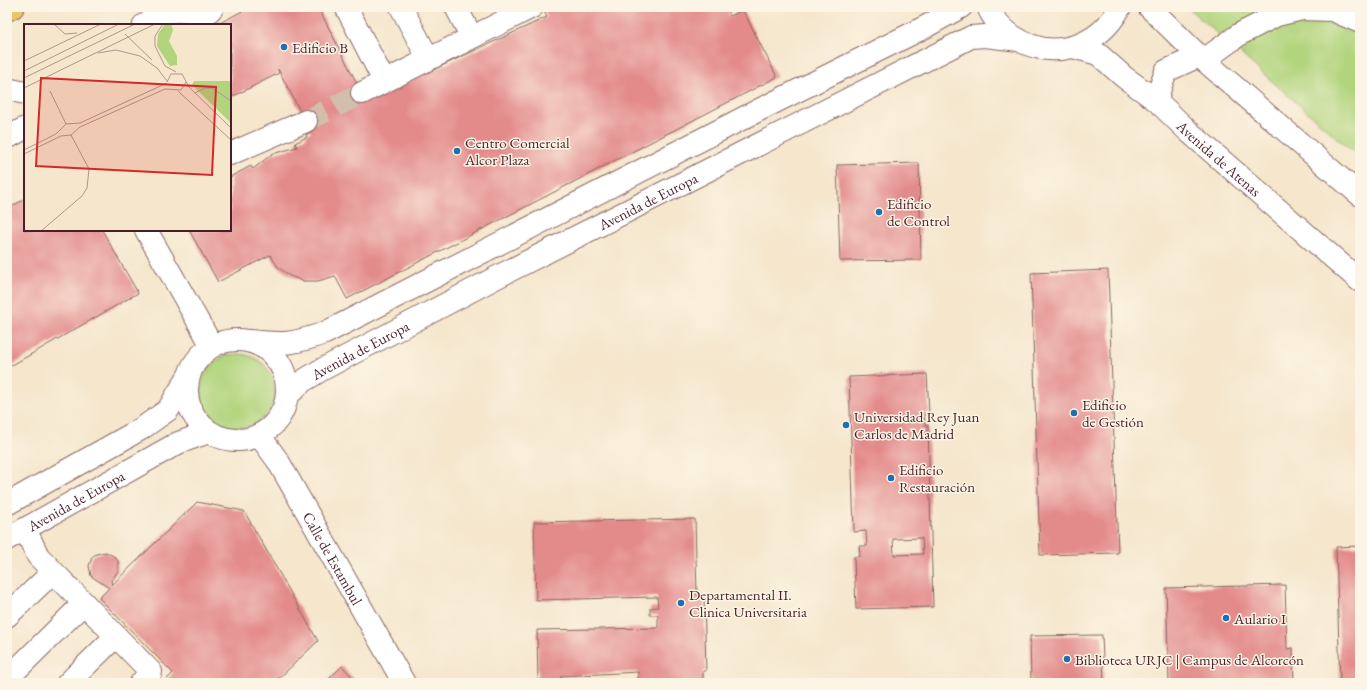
<svg xmlns="http://www.w3.org/2000/svg" width="1367" height="690" viewBox="0 0 1367 690" font-family="'EB Garamond',serif">
<style>
.green{fill:#b1d47c;stroke:#7e7a54}
.building{fill:#e38b8b;fill-rule:evenodd}
.lines{fill:none;stroke-linecap:round;stroke-linejoin:round}
.minor-tunnel{stroke:#d3beac;stroke-width:22;stroke-dasharray:22 11;stroke-linecap:butt}
.minor-casing{stroke:#866563;stroke-width:24}
.highway-casing{stroke:#866563;stroke-width:24}
.minor{stroke:#fff;stroke-width:22}
.highway{stroke:#ebc669;stroke-width:22}
.poi-dot{fill:#1f6fb2;stroke:#fcf5e5;stroke-width:1.5}
.labels{text-anchor:middle;dominant-baseline:central;stroke-width:3;stroke-linejoin:round;paint-order:stroke}
.poi-label{font-size:15px;fill:#4a1f2b;stroke:#fcf5e5;text-anchor:start}
.street-label{font-size:15px;fill:#4a1f2b;stroke:#fcf5e5}
.inset-road{fill:none;stroke:#b1968c;stroke-width:1}
.view{fill:#d62828;fill-opacity:0.15;stroke:#d62828;stroke-width:2}
.inset-edge{fill:none;stroke:#4a1f2b;stroke-width:2}
</style>
<rect width="100%" height="100%" fill="#fcf5e5"/>
<filter id="ink" filterUnits="userSpaceOnUse"><feTurbulence type="fractalNoise" baseFrequency=".025" numOctaves="2"/><feDisplacementMap in="SourceGraphic" scale="8" xChannelSelector="R" yChannelSelector="G"/><feConvolveMatrix kernelMatrix="1 2 1 2 8 2 1 2 1" color-interpolation-filters="sRGB"/></filter>
<filter id="wash" filterUnits="userSpaceOnUse"><feTurbulence type="fractalNoise" baseFrequency=".012" numOctaves="4" result="noise"/><feDisplacementMap in="SourceGraphic" scale="16" xChannelSelector="R" yChannelSelector="G"/><feGaussianBlur stdDeviation="0.9" result="paint"/><feColorMatrix in="noise" values="0 0 0 0 0 0 0 0 0 0 0 0 0 0 0 0 0 1.4 0 .05"/><feComposite in="paint" operator="in"/></filter>
<g filter="url(#wash)">
<rect width="100%" height="100%" fill="#f5e6cc"/>
<path class="green" d="M1187,7H1360V158Z
M201 391a37 37 0 1 1 74 0a37 37 0 1 1-74 0Z"/>
<g id="blocks">
<path class="building" d="M250,7H318L366,101L547,17L542,7H725L730,16L743,10L777,77L347,299L335,276L318,281H303L290,276L278,267L270,255L218,282L189,230H230V177L251,166L253,169L272,154L297,147L295,143L307,137L306,135L311,132L278,69L279,73L230,98V25H216Z
M919,163L921,260L840,261L837,165Z
M25,199V230H102L138,293L7,368V209Z
M1108,270L1118,553L1040,555L1031,273Z
M927,374L929,413H924L925,425H928L933,607L856,609L854,557L860,556L859,546H867L866,531L854,532L849,377ZM922,538L923,554L894,555L893,539Z
M197,502L244,511L318,641L274,683H163L173,673L99,598L109,588L91,576L89,566L92,557L96,554L106,552L115,557L118,561V571L111,581L112,585Z
M695,519L697,595H704L706,671H703V683H638V672L561,676V683H538L537,630L658,628V615H650V608L658,607L657,597L536,600L534,522Z
M1360,546V683H1340L1336,547Z
M1285,585L1287,649L1293,648L1294,683H1169L1166,588Z
M1102,635L1104,683H1031L1030,636Z
M342,666L358,683H325Z"/>
</g>
</g>
<g filter="url(#ink)">
<use href="#blocks" fill-opacity="0" stroke="#866563" stroke-width="1"/>
<g class="lines">
<path class="minor-tunnel" d="M306,121L362,93"/>
<defs>
<g id="minor">
<path d="M346,7L384,81"/>
<path d="M401,7L428,58"/>
<path d="M456,7L471,36"/>
<path d="M988,7C992,18 1002,28 1011,35C1050,63 1099,48 1120,7"/>
<path d="M1149,7L1199,56L1360,195"/>
<path d="M166,12L212,8L197,25"/>
<path d="M144,25L174,7"/>
<path id="s1" d="M1072,47L1098,54L1124,77L1156,100L1188,131L1360,281"/>
<path d="M1204,60L1240,34L1277,15L1302,9L1332,10L1360,22"/>
<path d="M7,89L25,93"/>
<path d="M362,93L532,7"/>
<path d="M1156,100L1166,71L1199,56"/>
<path d="M7,138L25,128"/>
<path d="M230,154L306,121"/>
<path d="M146,230L212,346"/>
<circle cx="237" cy="390" r="50"/>
<path d="M250,341C284,345 293,344 325,333L759,110L925,27L961,7"/>
<path id="s2" d="M287,396L303,381L321,370L499,276L971,37L985,36L1019,40"/>
<path id="s3" d="M259,435L278,461L404,683"/>
<path d="M7,504L141,429L168,410L188,377"/>
<path d="M25,529L38,556L151,672L141,683"/>
<path id="s4" d="M7,539L178,443L209,432"/>
<path d="M7,616L53,572"/>
<path d="M7,679L84,603"/>
<path d="M68,683L116,636"/>
</g>
<path id="highway" d="M7,10L13,7"/>
</defs>
<use href="#minor" class="minor-casing"/>
<use href="#highway" class="highway-casing"/>
<use href="#minor" class="minor"/>
<use href="#highway" class="highway"/>
</g>
</g>
<g class="poi-dot">
<circle cx="284" cy="47" r="4"/>
<circle cx="457" cy="151" r="4"/>
<circle cx="879" cy="212" r="4"/>
<circle cx="1074" cy="413" r="4"/>
<circle cx="846" cy="425" r="4"/>
<circle cx="891" cy="478" r="4"/>
<circle cx="681" cy="603" r="4"/>
<circle cx="1226" cy="618" r="4"/>
<circle cx="1067" cy="659" r="4"/>
</g>
<g class="labels">
<g class="poi-label">
<text x="292" y="47">Edificio B</text>
<text x="465" y="142">Centro Comercial<tspan x="465" dy="17">Alcor Plaza</tspan></text>
<text x="887" y="203">Edificio<tspan x="887" dy="17">de Control</tspan></text>
<text x="1082" y="404">Edificio<tspan x="1082" dy="17">de Gestión</tspan></text>
<text x="854" y="416">Universidad Rey Juan<tspan x="854" dy="17">Carlos de Madrid</tspan></text>
<text x="899" y="469">Edificio<tspan x="899" dy="17">Restauración</tspan></text>
<text x="689" y="594">Departamental II.<tspan x="689" dy="17">Clinica Universitaria</tspan></text>
<text x="1234" y="618">Aulario I</text>
<text x="1075" y="659">Biblioteca URJC | Campus de Alcorcón</text>
</g>
<g class="street-label">
<text stroke="none"><textPath href="#s1" startOffset="187">Avenida de Atenas</textPath></text>
<text stroke="none"><textPath href="#s2" startOffset="411">Avenida de Europa</textPath></text>
<text stroke="none"><textPath href="#s2" startOffset="87">Avenida de Europa</textPath></text>
<text stroke="none"><textPath href="#s4" startOffset="79">Avenida de Europa</textPath></text>
<text stroke="none"><textPath href="#s3" startOffset="144">Calle de Estambul</textPath></text>
</g>
</g>
<g transform="translate(24 24)">
<rect width="207" height="207" fill="#f5e6cc"/>
<path d="M141,0H147L149,6L145,17L153,32V41L146,42L133,22L134,10ZM170,57H207V99L168,61Z" fill="#b1d47c"/>
<path class="inset-road" d="M30,0L41,10L53,9M139,0L131,12V22L141,42L152,48M101,10L128,36M74,29L92,26L116,32L133,44L143,57M0,37L77,0M0,47L95,0M0,54L111,0M143,58L147,50H158L165,63L207,104M0,64L131,0M26,67L42,100M154,67L207,116M171,69L181,64H188L207,77M47,111L56,103L141,65L157,66L162,58M0,126L32,110L42,100L56,99L143,59M0,130L37,112L47,111M17,207L58,172L63,164L65,145L47,111"/>
<path class="view" d="M17,54L192,63L188,151L12,142Z"/>
<rect width="207" height="207" class="inset-edge"/>
</g>
<rect width="1367" height="690" fill="none" stroke="#fcf5e5" stroke-width="24"/>
</svg>
